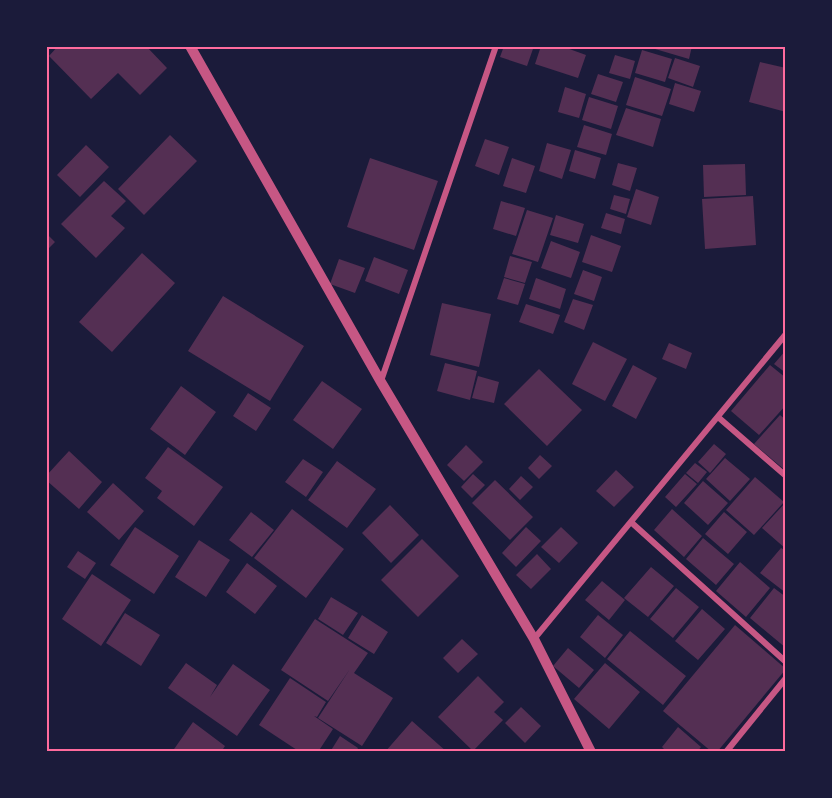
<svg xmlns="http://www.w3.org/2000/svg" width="832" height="798" viewBox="0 0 832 798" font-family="Roboto,sans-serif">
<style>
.building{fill:#542f53}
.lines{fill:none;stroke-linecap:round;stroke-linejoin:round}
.minor{stroke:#c65784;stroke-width:6}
.tertiary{stroke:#c65784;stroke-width:10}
.neatline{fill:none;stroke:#ff6b9d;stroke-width:2}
</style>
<rect width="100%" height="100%" fill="#1b1b3a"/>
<path class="building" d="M58,46H146L167,68L140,95L118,73L91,99L49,56Z
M504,46H534L527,66L500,57Z
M541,46H561L586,55L578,78L535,64Z
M645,46H692L689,59Z
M642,50L672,59L665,82L635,73Z
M615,55L635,61L630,79L609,73Z
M675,58L700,66L693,87L668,78Z
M760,62L786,68V112L749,102Z
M598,74L623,82L616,102L591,94Z
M635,77L671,89L662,116L626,105Z
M675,83L701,91L694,112L669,104Z
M565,87L586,94L579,118L558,112Z
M589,97L618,106L611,129L582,120Z
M626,108L661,119L653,147L616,135Z
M584,125L612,134L606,155L577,147Z
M170,135L197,161L144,215L118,189Z
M485,139L509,147L499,175L475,166Z
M547,143L571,150L562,179L539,171Z
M86,145L109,167L80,197L57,175Z
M575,150L601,158L595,179L569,171Z
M370,158L438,181L414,250L347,227Z
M512,158L535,166L526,193L503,186Z
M618,163L637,168L630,191L612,185Z
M745,164L746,195L704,197L703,165Z
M104,181L126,201L111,216L125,228L96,258L61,224Z
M636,189L659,197L651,225L627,217Z
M614,195L630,199L626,214L610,209Z
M753,196L756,245L705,249L702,199Z
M501,201L525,208L516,236L493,229Z
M527,210L553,218L538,262L512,254Z
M606,213L625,219L621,234L601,228Z
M556,215L584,224L578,243L550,235Z
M46,233L55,242L46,251Z
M591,235L621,246L612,272L582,262Z
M551,241L580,252L571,278L541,268Z
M142,253L175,283L112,352L79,322Z
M510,256L532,262L525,283L504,277Z
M374,257L408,270L399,294L365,281Z
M339,259L365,268L355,293L330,284Z
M583,270L602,277L594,301L574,294Z
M504,278L525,284L518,305L497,299Z
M536,278L566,289L560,309L529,299Z
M223,296L304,346L270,401L188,351Z
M573,299L593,305L584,330L564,322Z
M442,303L491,314L479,367L430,355Z
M526,304L560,315L553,334L519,322Z
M593,342L627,359L605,401L572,384Z
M669,343L692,353L686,369L662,359Z
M786,350V373L774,364Z
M445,363L477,371L470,400L437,391Z
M633,365L657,378L636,419L612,406Z
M770,365L786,378V405L759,435L731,411Z
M539,369L582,410L547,446L504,404Z
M478,376L499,382L494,403L472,398Z
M322,381L362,409L333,449L293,420Z
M181,386L216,412L185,455L150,429Z
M248,393L271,408L256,431L233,416Z
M780,415L786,420V471L754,444Z
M714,444L726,454L710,473L698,462Z
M466,445L483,462L464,481L447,465Z
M168,447L223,487L194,526L157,498L162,491L145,478Z
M69,451L102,482L79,509L46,480V476Z
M540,455L552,466L539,479L528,468Z
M725,458L750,479L730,501L706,479Z
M303,459L323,472L306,497L285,482Z
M337,461L376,489L347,528L308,500Z
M695,463L707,472L698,483L686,473Z
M616,470L634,487L614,507L596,491Z
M473,474L485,485L472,498L461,487Z
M685,474L697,484L676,507L665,497Z
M521,476L533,487L520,500L509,489Z
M755,477L784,502L754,535L726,510Z
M495,480L533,517L510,540L472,503Z
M703,481L728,503L708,525L684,503Z
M113,483L144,511L119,540L87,512Z
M786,502V549L762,528Z
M390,505L419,535L391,563L362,533Z
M292,509L344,549L306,598L254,558Z
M672,509L702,536L684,557L654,530Z
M251,512L274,530L252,557L229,540Z
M724,512L747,532L728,554L705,534Z
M135,527L179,556L154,594L110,565Z
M526,527L541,541L516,567L502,553Z
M561,527L578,543L559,563L541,547Z
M703,538L734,564L716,585L686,559Z
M422,539L459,576L418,617L381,580Z
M199,540L230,560L206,597L175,577Z
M781,548L786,551V593L760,573Z
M78,551L96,563L85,579L67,567Z
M537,554L551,569L531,589L516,575Z
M740,562L770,588L746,617L716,591Z
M247,563L277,586L255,614L226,592Z
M651,567L674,586L648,617L624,598Z
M92,574L131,600L101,646L62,619Z
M602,581L625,600L609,620L585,600Z
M676,588L699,607L673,638L650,619Z
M774,588L786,597V648L750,618Z
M331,597L358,613L343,635L318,619Z
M702,609L725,629L698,660L675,641Z
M125,613L160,635L141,666L106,643Z
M362,615L388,632L374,654L348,638Z
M598,615L623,635L605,658L580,637Z
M315,619L368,653L354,673L393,698L362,746L318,718L350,669L328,701L281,670Z
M735,625L786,669L717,752H712L663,711Z
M630,631L686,676L663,705L607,659Z
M462,639L478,654L458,673L443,658Z
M568,648L594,670L579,688L553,666Z
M186,663L217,685L210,697L233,664L270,690L237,736L168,688Z
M605,663L640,692L609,729L574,699Z
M478,676L504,702L494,712L503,720L473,751L438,717Z
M290,678L326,702L317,717L314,716L333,729L318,752H300L259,725Z
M521,707L541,726L525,743L505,723Z
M412,721L447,752H385Z
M193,722L225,746L221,752H172Z
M678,727L701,747L697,752H667L662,747Z
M340,736L358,748L356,752H330Z"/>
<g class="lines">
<path class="minor" d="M381,381L496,46
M718,417L786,476
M632,523L786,662
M534,639L786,334
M726,752L786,678"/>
<path class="tertiary" d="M190,46L381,382L534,639L591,752"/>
</g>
<rect width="832" height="798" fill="none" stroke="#1b1b3a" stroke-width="96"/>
<rect x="48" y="48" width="736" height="702" class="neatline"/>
</svg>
